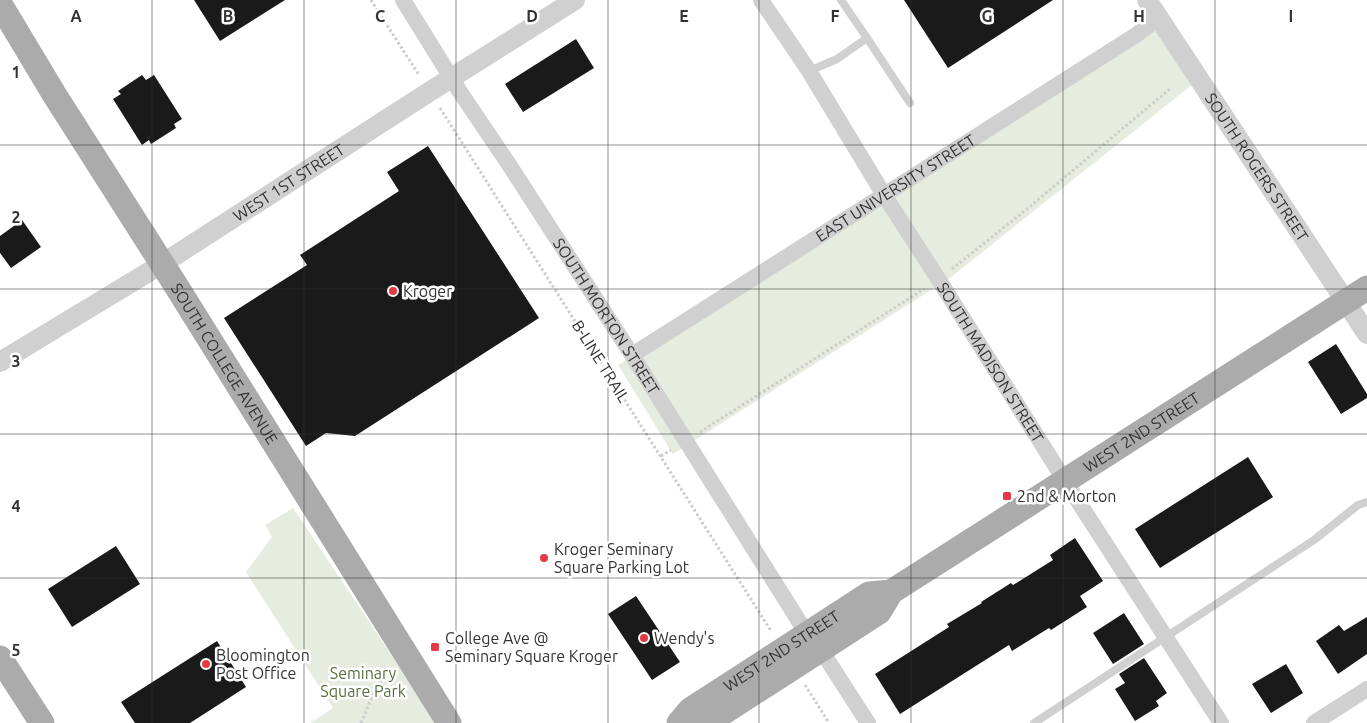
<svg xmlns="http://www.w3.org/2000/svg" width="1367" height="723" viewBox="0 0 1367 723" font-family="Ubuntu,sans-serif">
<style>
.green{fill:#e6ecdf}
.building{fill:#1a1a1a}
.lines{fill:none;stroke-linecap:round;stroke-linejoin:round}
.path{stroke:#cdcdcd;stroke-width:3;stroke-dasharray:2.5 2.5;stroke-linecap:butt}
.service{stroke:#d0d0d0;stroke-width:8}
.minor{stroke:#d0d0d0;stroke-width:16}
.tertiary{stroke:#d0d0d0;stroke-width:20}
.primary{stroke:#ababab;stroke-width:25}
.grid{fill:none;stroke:#333;stroke-width:1;stroke-opacity:0.55}
.poi-dot{fill:#e63946;stroke:#fff;stroke-width:2}
.labels{text-anchor:middle;dominant-baseline:central;stroke-width:5;stroke-linejoin:round;paint-order:stroke}
.street-label{font-size:16px;fill:#333;stroke:#fff}
.poi-label{font-size:16px;fill:#333;stroke:#fff;text-anchor:start}
.park-label{font-size:16px;fill:#56703f;stroke:#fff}
.grid-label{font-size:16px;text-anchor:middle;font-weight:bold;fill:#333;stroke:#fff;stroke-width:5;stroke-linejoin:round;paint-order:stroke}
</style>
<rect width="100%" height="100%" fill="#fff"/>
<path class="green" d="M1153,22L1193,84L950,278L673,454L618,365Z
M293,508L437,723H310L333,708L246,572L272,537L265,525Z"/>
<path class="building" d="M194,0H285L220,41Z
M904,0H1053L948,68Z
M576,39L594,68L523,112L505,84Z
M142,75L146,80L154,75L182,119L174,124L176,128L151,144L149,140L142,145L113,99L121,94L118,91Z
M428,146L539,318L355,436L326,433L306,446L224,318L307,265L300,255L399,191L387,172Z
M22,220L41,247L11,268L0,253V236Z
M1336,344L1367,394V398L1341,414L1308,362Z
M1248,457L1273,497L1160,568L1135,529Z
M1075,538L1103,581L1080,596L1087,607L1051,630L1049,628L1012,651L1009,645L900,714L875,674L949,627L947,624L982,603L981,602L1011,583L1013,585L1053,560L1050,555Z
M116,546L140,584L72,627L48,589Z
M636,596L680,662L652,680L608,614Z
M1124,613L1144,644L1113,664L1093,633Z
M1367,617V654L1338,674L1316,641L1339,625L1344,631Z
M217,641L246,687L190,723H135L121,702Z
M1144,658L1167,693L1156,701L1159,706L1135,721L1115,689L1125,683L1119,674Z
M1286,664L1303,693L1271,713L1252,684Z"/>
<g class="lines">
<path class="path" d="M371,0L419,75
M440,108L771,631
M952,269L1027,209L1171,88
M700,432L924,289
M661,456L671,450
M805,685L829,723
M361,723L371,699L382,678L383,672"/>
<path class="service" d="M841,0L867,38
M809,71L837,59L867,38L910,103
M1034,723L1314,540L1358,505L1367,502"/>
<g class="minor">
<path id="s1" d="M403,0L460,92L508,163L632,355L807,634"/>
<path id="s2" d="M761,0L809,71L884,195L939,280L1065,481L1221,723"/>
<path id="s3" d="M632,355L1136,35L1159,18"/>
<path d="M821,650L868,723"/>
<path d="M1314,723L1367,689"/>
</g>
<g class="tertiary">
<path id="s4" d="M1147,0L1367,334"/>
<path id="s5" d="M0,362L162,264L429,92L575,0"/>
</g>
<g class="primary">
<path id="s6" d="M0,4L54,94L175,284L449,723"/>
<path d="M0,658L42,723"/>
<path id="s7" d="M679,723L690,710L869,594L891,592"/>
<path id="s8" d="M707,723L879,612L891,592L1367,288"/>
</g>
</g>
<path class="grid" d="M152,0V723M304,0V723M456,0V723M608,0V723M759,0V723M911,0V723M1063,0V723M1215,0V723M0,145H1367M0,289H1367M0,434H1367M0,578H1367"/>
<g class="poi-dot">
<circle cx="393" cy="291" r="5"/>
<rect x="1002" y="491" width="10" height="10" rx="2.5"/>
<circle cx="544" cy="558" r="5"/>
<circle cx="644" cy="638" r="5"/>
<rect x="430" y="642" width="10" height="10" rx="2.5"/>
<circle cx="206" cy="664" r="5"/>
</g>
<g class="labels">
<g class="street-label">
<text stroke="none"><textPath href="#s4" startOffset="200">SOUTH ROGERS STREET</textPath></text>
<text stroke="none"><textPath href="#s5" startOffset="340">WEST 1ST STREET</textPath></text>
<text stroke="none"><textPath href="#s3" startOffset="312">EAST UNIVERSITY STREET</textPath></text>
<text stroke="none"><textPath href="#s1" startOffset="376">SOUTH MORTON STREET</textPath></text>
<text transform="translate(601 361) rotate(58)">B-LINE TRAIL</text>
<text stroke="none"><textPath href="#s2" startOffset="429">SOUTH MADISON STREET</textPath></text>
<text stroke="none"><textPath href="#s6" startOffset="424">SOUTH COLLEGE AVENUE</textPath></text>
<text stroke="none"><textPath href="#s8" startOffset="525">WEST 2ND STREET</textPath></text>
<text stroke="none"><textPath href="#s7" startOffset="126">WEST 2ND STREET</textPath></text>
</g>
<g class="poi-label">
<text x="403" y="291">Kroger</text>
<text x="1017" y="496">2nd &amp; Morton</text>
<text x="554" y="549">Kroger Seminary<tspan x="554" dy="18">Square Parking Lot</tspan></text>
<text x="445" y="638">College Ave @<tspan x="445" dy="18">Seminary Square Kroger</tspan></text>
<text x="654" y="638">Wendy's</text>
<text x="216" y="655">Bloomington<tspan x="216" dy="18">Post Office</tspan></text>
</g>
<g class="park-label">
<text x="363" y="673">Seminary<tspan x="363" dy="18">Square Park</tspan></text>
</g>
</g>
<g class="grid-label">
<text x="76" y="22">A</text>
<text x="228" y="22">B</text>
<text x="380" y="22">C</text>
<text x="532" y="22">D</text>
<text x="684" y="22">E</text>
<text x="835" y="22">F</text>
<text x="987" y="22">G</text>
<text x="1139" y="22">H</text>
<text x="1291" y="22">I</text>
<text x="16" y="78">1</text>
<text x="16" y="223">2</text>
<text x="16" y="367">3</text>
<text x="16" y="512">4</text>
<text x="16" y="656">5</text>
</g>
</svg>
